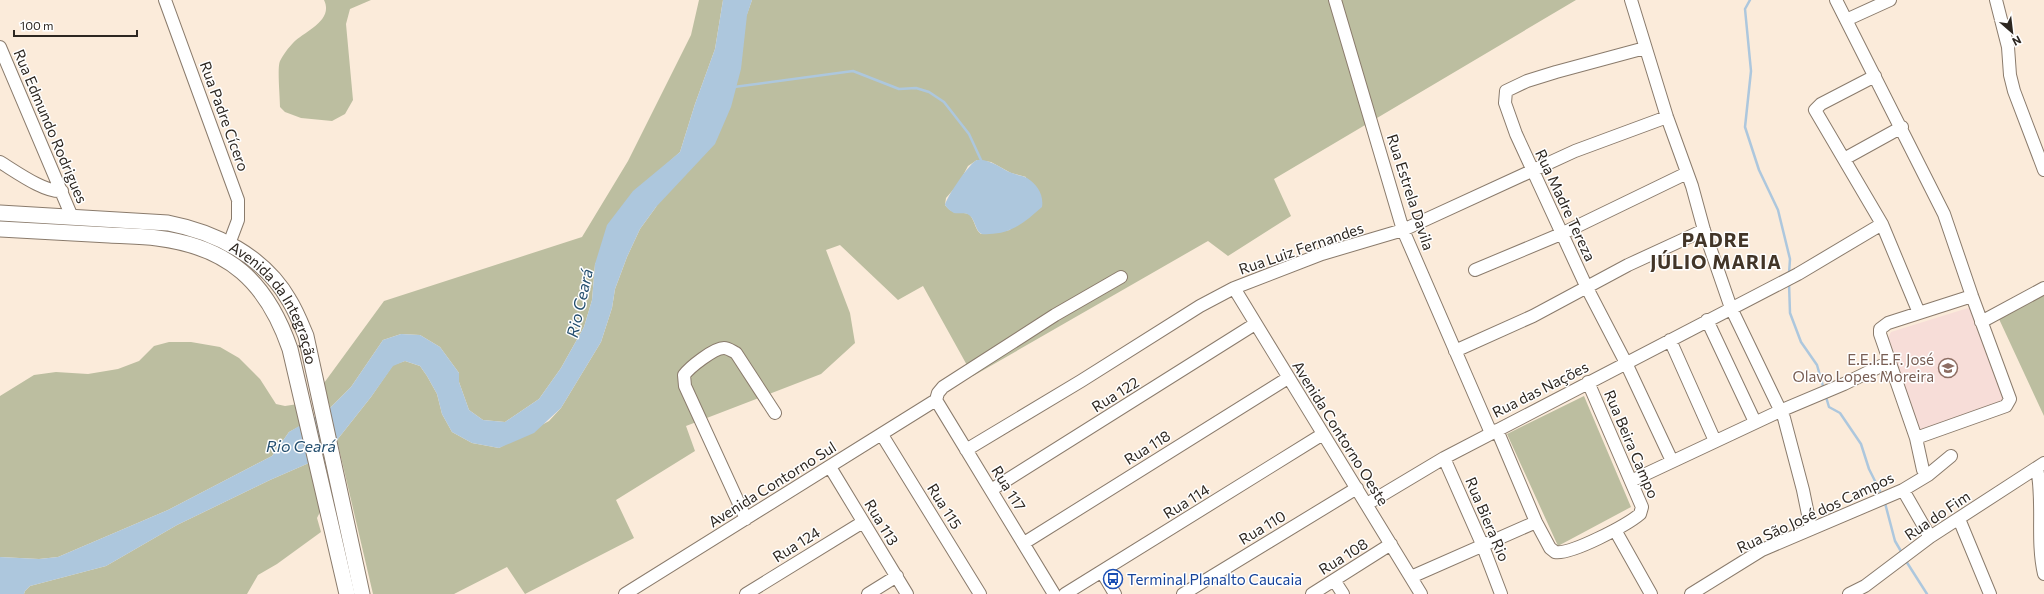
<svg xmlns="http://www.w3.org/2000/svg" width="2044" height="594" viewBox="0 0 2044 594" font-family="Commissioner,sans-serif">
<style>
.education{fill:#f7ddd8}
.green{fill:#bcbea0;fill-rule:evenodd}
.water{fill:#adc7dd}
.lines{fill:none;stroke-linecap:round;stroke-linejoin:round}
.stream{stroke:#adc7dd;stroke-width:2.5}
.minor-casing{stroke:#8a7b6c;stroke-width:14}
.major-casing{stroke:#8a7b6c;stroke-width:17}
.minor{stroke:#fff;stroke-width:12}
.major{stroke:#fff;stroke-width:15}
.labels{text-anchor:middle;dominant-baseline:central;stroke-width:3;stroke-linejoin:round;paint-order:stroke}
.street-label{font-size:15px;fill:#2d2721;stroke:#fff}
.education-label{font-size:15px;fill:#785e54;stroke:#fff;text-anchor:end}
.transit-label{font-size:15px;fill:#164399;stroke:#fff;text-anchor:start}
.water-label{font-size:16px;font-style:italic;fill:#234e6e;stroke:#fff}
.district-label{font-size:19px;font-weight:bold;letter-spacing:1px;fill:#423528;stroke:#fff}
</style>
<rect width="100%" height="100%" fill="#fbebda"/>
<path class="education" d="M1968,308L1974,310L2008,399L1925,432L1919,429L1888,338L1891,332Z"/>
<path class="green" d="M324,0H371L350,9L346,24L353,100L345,114L332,121L301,118L285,112L280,107C280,97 277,67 280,61C283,55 289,47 293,43C305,31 334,21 324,0Z
M699,0H723L715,49L695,104L680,152L661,169L595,264L592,300L584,327L561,368L539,399L505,422L483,420L469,410L459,382V373L440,347L420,335L401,334L383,340L351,387L330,408L324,383L384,301L582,237L628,161L691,35Z
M752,0H1576L1274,179L1291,216L1228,256L1208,241L973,376L923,286L898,300L840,245L826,250L850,313L855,343L821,374L686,426L695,451L616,500L634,538L525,594L507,567L454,594H373L337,440L371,397L393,365L405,361L420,366L427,376L437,394L442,414L452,432L472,443L499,448L549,421L561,408L601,342L612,308L615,289L627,257L640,229L656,207L747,14ZM977,160L991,162L1011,173L1026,177L1010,230L981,234C975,230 975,221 970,215C965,211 957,215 952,211C949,210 947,207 945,205L946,198L959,183L968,166Z
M2044,295V416L1999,319Z
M169,342H191L220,347L239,358L260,379L276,404L285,406L298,404L302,425L289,432L272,456L168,510L58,557L39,559L0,557V396L34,375L56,372L88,374L118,369L139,361L154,346Z
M1584,396L1631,507L1558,546L1507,434Z
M309,463L321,510L317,518L321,532L277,564L258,575L247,594H24L25,591L30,586L106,566L177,525L270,480Z"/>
<path class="water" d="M723,0H752L747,15L741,69L731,107L715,144L656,207L640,229L627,257L615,289L612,308L601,342L561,408L534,433L499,448L472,443L452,432L442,414L437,394L427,376L420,366L405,361L393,366L371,397L337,440L309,463L270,480L177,525L106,566L30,586L25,591L24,594H0V557L39,559L58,557L168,510L272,456L289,432L330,408L351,387L383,340L401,334L420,335L440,347L459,373V382L469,410L483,420L505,422L539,399L561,368L584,327L592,300L595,264L607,225L633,191L680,152L695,104L715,49Z
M977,160C992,159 999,168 1012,173C1016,175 1022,175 1027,178C1037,184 1044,195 1042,207C1026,221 1012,234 989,234C986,234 982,235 980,233C975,229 975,219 969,215C965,212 959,214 954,213C950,211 947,208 945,205C946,198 970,162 977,160Z"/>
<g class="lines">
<path class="stream" d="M1750,0L1745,9L1751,71L1745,127L1759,170L1778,210L1790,259L1789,274
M734,87L853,71L899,89L916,88L929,92L944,102L969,134L981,160
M1789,283L1790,313L1801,342L1817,365L1823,386
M1826,397L1829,407L1840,413L1861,444L1869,469L1880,491
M1885,503L1895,541L1902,553
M1906,561L1927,594"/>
<defs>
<path id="minor" d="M165,0L238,200V220L229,244
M1335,0L1403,230L1491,433
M1631,0L1667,117L1692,186L1704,230L1731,308L1784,418L1803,490L1811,529
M1836,0L1944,214L1972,296L2010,399L2006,406L1916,438L1880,334V329L1888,323L1972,296
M1996,0L2008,47L2010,75L2014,91L2044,170
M1846,20L1890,0
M0,47L72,217
M1645,48L1556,72L1527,81L1506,91L1505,103L1516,134L1587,288L1626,363L1672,461
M1875,76L1821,104L1815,110L1882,224L1919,313
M1844,159L1902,127
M0,162C15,171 45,193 62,191
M1475,270L1561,234L1687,173
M1234,288L1421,594
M1707,320L1755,422
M1981,322L2044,288
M1670,340L1715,441
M1455,351L1533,316L1628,265L1704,230
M936,400L1054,594
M936,400L938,393L943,387L1055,315L1121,277
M1497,430L1536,522L1550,548L1555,552C1571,555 1627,525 1640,514L1642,507L1588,382
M882,435L980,594
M1916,438L1923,470L1928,475
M966,450L1081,381L1200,306L1234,288L1322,254L1403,230L1575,151L1667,117
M1444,458L1482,544L1501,594
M830,467L907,594
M2037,468C2044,503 2036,539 2044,574
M1631,481L1780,411L1844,384L1889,362
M991,490L1255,324
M1903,490L1930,537
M1367,504L1444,458L1798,274L1882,224
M746,519L685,386L684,375C690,367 714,348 724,348C728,348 732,351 736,353L775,413
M1959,519L1990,594
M1615,530L1651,594
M1024,543L1288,378
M1102,572L1115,594
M1411,577L1536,522
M1334,580L1343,594
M625,594L936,400
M746,594L863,522
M868,594L897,576
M1065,594L1323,434
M1183,594L1357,488
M1312,594L1391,544
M1691,594L1762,550L1903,490L1928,475L1951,456
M1849,594L1865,586L1930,537L2044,463"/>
<g id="major">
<path id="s1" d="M0,213L168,223C215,232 264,256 289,300C296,311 301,324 306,336L362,594"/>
<path d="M0,229C36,231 73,233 109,235C125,236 142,236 157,238C229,247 267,282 290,349L347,594"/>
</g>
</defs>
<use href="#minor" class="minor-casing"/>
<use href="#major" class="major-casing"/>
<use href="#minor" class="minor"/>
<use href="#major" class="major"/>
</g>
<defs>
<symbol id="school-ring" viewBox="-11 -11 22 22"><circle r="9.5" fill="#fff" stroke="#8d6e63" stroke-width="1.5"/><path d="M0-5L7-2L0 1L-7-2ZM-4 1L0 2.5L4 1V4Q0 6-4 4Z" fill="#8d6e63"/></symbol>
<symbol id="bus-ring" viewBox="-11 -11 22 22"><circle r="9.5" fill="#fff" stroke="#1a4fb4" stroke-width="1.5"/><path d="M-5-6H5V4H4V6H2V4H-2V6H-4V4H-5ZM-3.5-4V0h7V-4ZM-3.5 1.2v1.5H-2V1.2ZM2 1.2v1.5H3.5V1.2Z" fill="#1a4fb4"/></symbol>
</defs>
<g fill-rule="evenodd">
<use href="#school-ring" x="1937" y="357" width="22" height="22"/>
<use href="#bus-ring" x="1102" y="568" width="22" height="22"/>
</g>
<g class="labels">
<g class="street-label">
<text transform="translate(225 116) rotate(70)">Rua Padre Cícero</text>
<text transform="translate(51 126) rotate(67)">Rua Edmundo Rodrigues</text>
<text transform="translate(1411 192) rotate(72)">Rua Estrela Davila</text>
<text transform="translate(1566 205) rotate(65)">Rua Madre Tereza</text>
<text transform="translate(1301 248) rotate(-19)">Rua Luiz Fernandes</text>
<text stroke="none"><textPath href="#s1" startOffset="310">Avenida da Integração</textPath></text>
<text transform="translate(1540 389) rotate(-27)">Rua das Nações</text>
<text transform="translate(1115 394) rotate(-32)">Rua 122</text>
<text transform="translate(1341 433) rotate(58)">Avenida Contorno Oeste</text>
<text transform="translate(1632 444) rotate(67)">Rua Beira Campo</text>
<text transform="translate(1147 447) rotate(-32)">Rua 118</text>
<text transform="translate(772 484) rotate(-32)">Avenida Contorno Sul</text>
<text transform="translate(1009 488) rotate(58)">Rua 117</text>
<text transform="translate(1186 501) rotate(-32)">Rua 114</text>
<text transform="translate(945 506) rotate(58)">Rua 115</text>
<text transform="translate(1815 512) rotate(-25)">Rua São José dos Campos</text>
<text transform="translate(1937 515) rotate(-34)">Rua do Fim</text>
<text transform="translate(1488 519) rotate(67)">Rua Biera Rio</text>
<text transform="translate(882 522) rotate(59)">Rua 113</text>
<text transform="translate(1262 527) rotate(-31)">Rua 110</text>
<text transform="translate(796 544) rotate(-32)">Rua 124</text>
<text transform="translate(1343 556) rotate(-32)">Rua 108</text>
</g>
<g class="education-label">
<text x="1934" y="359">E.E.I.E.F. José<tspan x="1934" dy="17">Olavo Lopes Moreira</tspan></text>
</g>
<g class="transit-label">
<text x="1127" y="579">Terminal Planalto Caucaia</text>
</g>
<g class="water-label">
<text transform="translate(579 303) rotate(-77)">Rio Ceará</text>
<text x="301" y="445">Rio Ceará</text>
</g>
<g class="district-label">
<text x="1716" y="239">PADRE<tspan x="1716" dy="22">JÚLIO MARIA</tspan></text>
</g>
</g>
<g transform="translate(2012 32) rotate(152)" stroke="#ffffff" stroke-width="3" paint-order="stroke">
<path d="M0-3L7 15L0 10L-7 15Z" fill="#2d2721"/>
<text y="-6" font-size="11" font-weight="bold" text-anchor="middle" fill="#2d2721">N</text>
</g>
<path d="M14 30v6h123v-6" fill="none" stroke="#2d2721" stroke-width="2"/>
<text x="20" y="30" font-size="12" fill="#2d2721" stroke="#ffffff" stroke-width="3" paint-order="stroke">100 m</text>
</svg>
